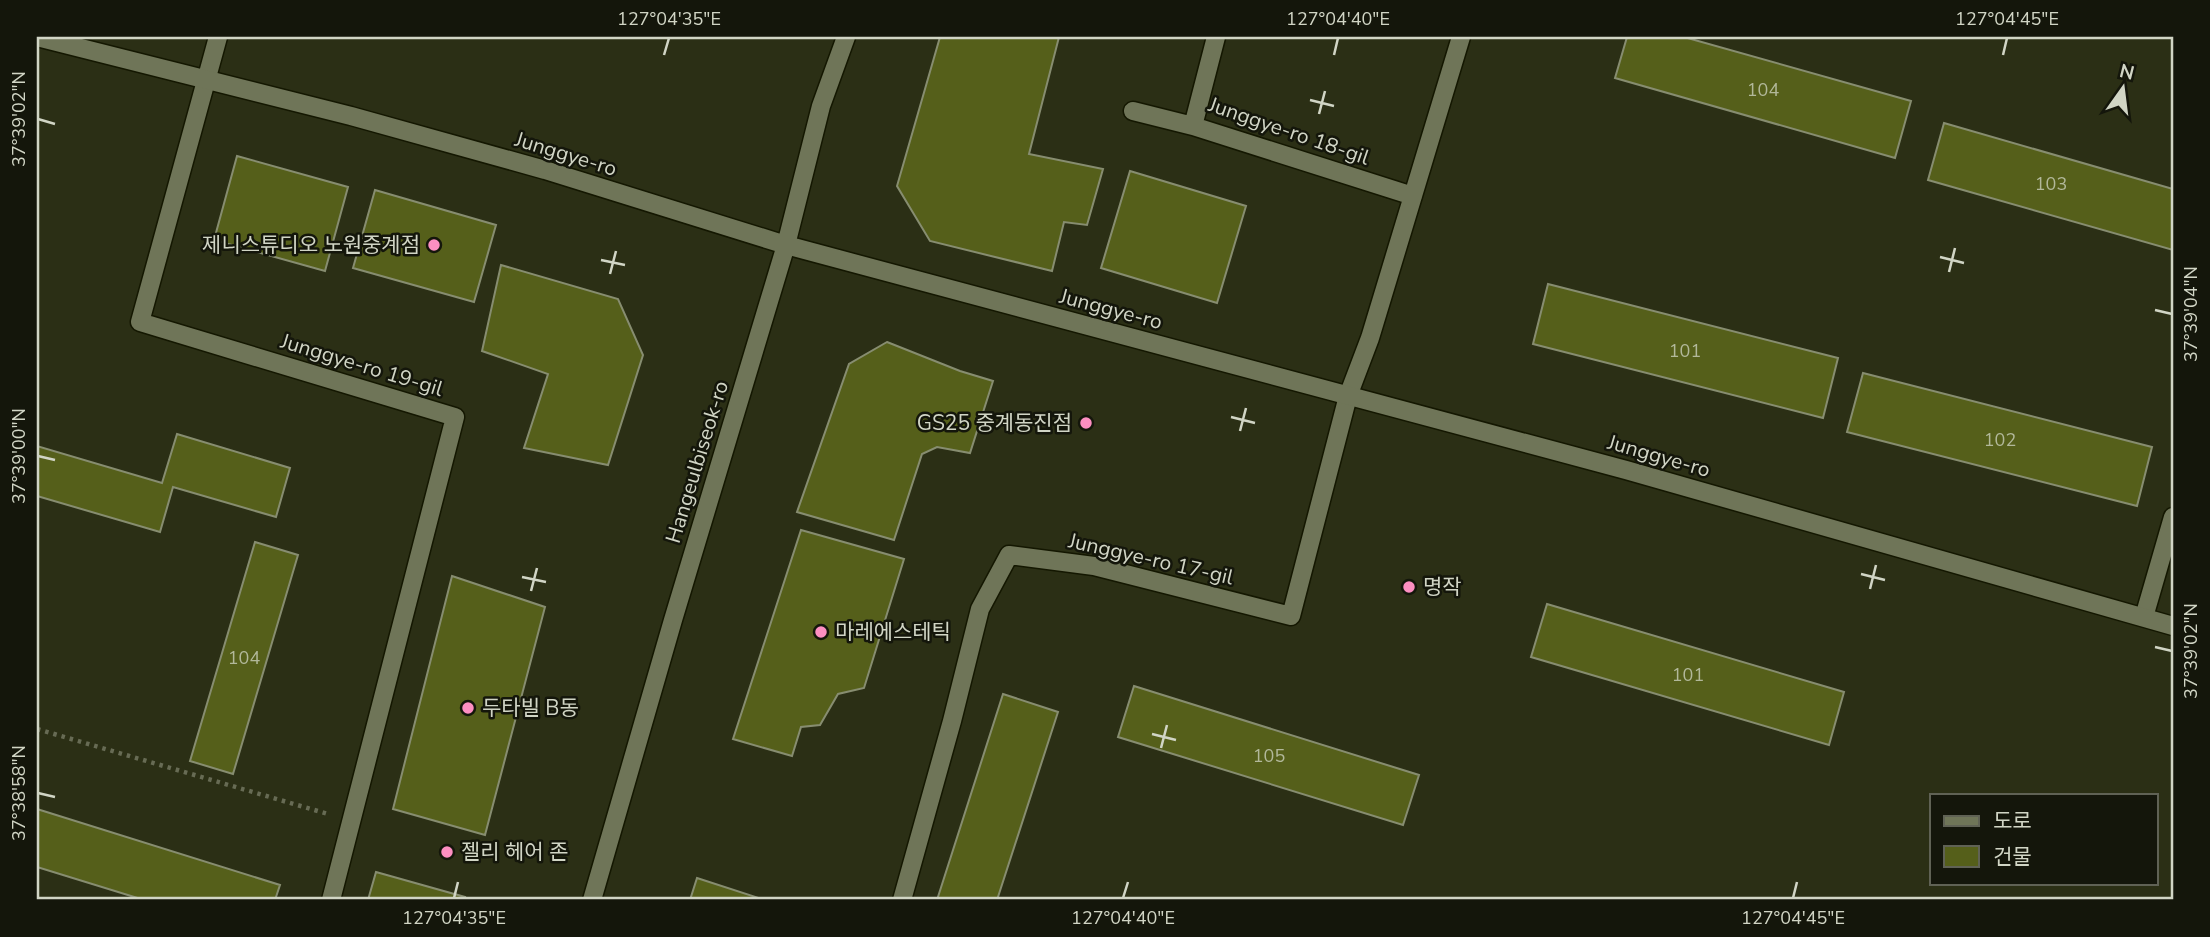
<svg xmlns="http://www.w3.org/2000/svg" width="2210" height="937" viewBox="0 0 2210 937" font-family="'Nunito Sans','Noto Sans KR',sans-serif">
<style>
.building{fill:#555f1a;stroke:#878d70;stroke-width:2}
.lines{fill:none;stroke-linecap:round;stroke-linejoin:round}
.street-casing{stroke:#141701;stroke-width:21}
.secondary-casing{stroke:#141701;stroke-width:21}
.path{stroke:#676b54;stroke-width:4.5;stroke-dasharray:3.5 5;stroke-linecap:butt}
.street{stroke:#6f7558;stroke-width:18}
.secondary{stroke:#6f7558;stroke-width:18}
.ticks{fill:none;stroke:#d1d5c5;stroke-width:2.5}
.poi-dot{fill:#fd8fc1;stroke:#14160b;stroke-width:2.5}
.labels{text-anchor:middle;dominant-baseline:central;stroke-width:5;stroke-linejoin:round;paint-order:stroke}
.number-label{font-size:18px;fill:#b2b89a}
.street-label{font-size:21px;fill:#d1d5c5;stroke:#14160b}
.poi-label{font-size:21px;fill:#d1d5c5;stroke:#14160b;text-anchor:start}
.neatline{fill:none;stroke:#d1d5c5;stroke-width:2.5}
.ticks-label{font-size:18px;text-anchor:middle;fill:#d1d5c5}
</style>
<rect width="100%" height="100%" fill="#2b2f15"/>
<path class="building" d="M940,37H1059L1029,154L1103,169L1087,225L1064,222L1052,271L930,241L897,186Z
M1627,37H1684L1911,101L1895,158L1615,78Z
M1944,123L2173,189V250L1928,180Z
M237,156L348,187L325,271L214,240Z
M1130,171L1246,206L1217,303L1101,268Z
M375,190L496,225L474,302L353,268Z
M501,265L618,299L643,355L608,465L524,448L548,374L482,351Z
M1548,284L1838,358L1823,418L1533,344Z
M887,342L960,371L993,381L970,453L937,447L922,454L894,540L797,512L849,364Z
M1863,373L2152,447L2137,506L1847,432Z
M177,434L290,468L276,517L173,487L160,532L37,496V446L162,483Z
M801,530L904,559L864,688L838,694L820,725L801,727L792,756L733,739Z
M255,542L298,555L233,774L190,761Z
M452,576L545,607L485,835L393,809Z
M1547,604L1844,692L1829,745L1531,657Z
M1134,686L1419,775L1403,825L1118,737Z
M1003,694L1058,712L997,900H937Z
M37,809L280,885L275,900H144L37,867Z
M376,872L465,897L464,900H368Z
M697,878L765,900H690Z"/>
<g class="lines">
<defs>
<path id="street" d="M218,37L140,322L455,417L331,900
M1216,37L1193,126L1413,196
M1133,111L1193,126
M2144,617L2173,517
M902,900L952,721L980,609L1009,555L1094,566L1291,616L1348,396L1370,338L1461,37"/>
<path id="secondary" d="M37,37L351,116L545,170L786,245L1626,470L2173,626
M592,900L673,620L786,245L821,106L846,37"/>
</defs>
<use href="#street" class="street-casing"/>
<use href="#secondary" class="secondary-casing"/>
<path class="path" d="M37,729L328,814"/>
<use href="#street" class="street"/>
<use href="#secondary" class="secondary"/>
</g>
<path class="ticks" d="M664,55L669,38M1334,55L1338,38M2003,55L2007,38M1310,100L1334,106M1319,114L1325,91M38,119L55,124M1940,257L1964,263M601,260L625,265M1949,272L1955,248M610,274L616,251M2155,310L2172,314M1231,417L1255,423M1240,431L1246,408M38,456L55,460M1861,574L1885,580M522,577L546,582M1870,589L1876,565M531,591L537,568M2155,647L2172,651M1152,734L1176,740M1161,748L1167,725M38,793L55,797M454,898L458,882M1123,898L1128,882M1793,898L1797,882"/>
<g class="poi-dot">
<circle cx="434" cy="245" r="7"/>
<circle cx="1086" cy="423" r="7"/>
<circle cx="1409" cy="587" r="7"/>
<circle cx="821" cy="632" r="7"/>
<circle cx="468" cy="708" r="7"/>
<circle cx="447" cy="852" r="7"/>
</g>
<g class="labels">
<g class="number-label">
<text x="1763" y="90">104</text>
<text x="2051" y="184">103</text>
<text x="1685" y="351">101</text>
<text x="2000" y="440">102</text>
<text x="244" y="658">104</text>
<text x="1688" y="675">101</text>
<text x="1269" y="756">105</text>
</g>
<g class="street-label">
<text transform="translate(1289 131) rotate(19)">Junggye-ro 18-gil</text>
<text transform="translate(566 154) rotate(17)">Junggye-ro</text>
<text transform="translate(1111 309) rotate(15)">Junggye-ro</text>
<text transform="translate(362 365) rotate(17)">Junggye-ro 19-gil</text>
<text transform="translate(1659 456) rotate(16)">Junggye-ro</text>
<text transform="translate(697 462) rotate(-73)">Hangeulbiseok-ro</text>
<text transform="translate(1151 559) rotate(13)">Junggye-ro 17-gil</text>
</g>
<g class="poi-label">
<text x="420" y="245" text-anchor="end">제니스튜디오 노원중계점</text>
<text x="1072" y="423" text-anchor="end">GS25 중계동진점</text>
<text x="1423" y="587">명작</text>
<text x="835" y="632">마레에스테틱</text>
<text x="482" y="708">두타빌 B동</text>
<text x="461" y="852">젤리 헤어 존</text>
</g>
</g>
<rect width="2210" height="937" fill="none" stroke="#14160b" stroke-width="77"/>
<rect x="1930" y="794" width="228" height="91" fill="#14160b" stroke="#606255" stroke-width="2"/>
<rect x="1944" y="816" width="35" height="10" fill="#6f7558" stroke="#606255" stroke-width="2"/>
<text x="1993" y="828" font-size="21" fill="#d1d5c5">도로</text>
<rect x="1944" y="846" width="35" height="21" fill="#555f1a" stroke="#606255" stroke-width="2"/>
<text x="1993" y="864" font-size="21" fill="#d1d5c5">건물</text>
<g transform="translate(2123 88) rotate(14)" stroke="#14160b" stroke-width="5" paint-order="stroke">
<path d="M0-5L12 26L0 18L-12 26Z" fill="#d1d5c5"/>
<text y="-10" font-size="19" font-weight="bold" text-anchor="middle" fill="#d1d5c5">N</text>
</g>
<rect x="38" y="38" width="2134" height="860" class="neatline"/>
<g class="ticks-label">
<text x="669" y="25">127°04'35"E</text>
<text x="1338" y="25">127°04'40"E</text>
<text x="2007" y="25">127°04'45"E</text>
<text transform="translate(19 119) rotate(-90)" y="6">37°39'02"N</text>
<text transform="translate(2191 314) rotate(-90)" y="6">37°39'04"N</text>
<text transform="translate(19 456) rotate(-90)" y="6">37°39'00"N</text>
<text transform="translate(2191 651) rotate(-90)" y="6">37°39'02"N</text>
<text transform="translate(19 793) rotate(-90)" y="6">37°38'58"N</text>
<text x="454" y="924">127°04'35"E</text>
<text x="1123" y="924">127°04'40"E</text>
<text x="1793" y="924">127°04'45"E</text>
</g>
</svg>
